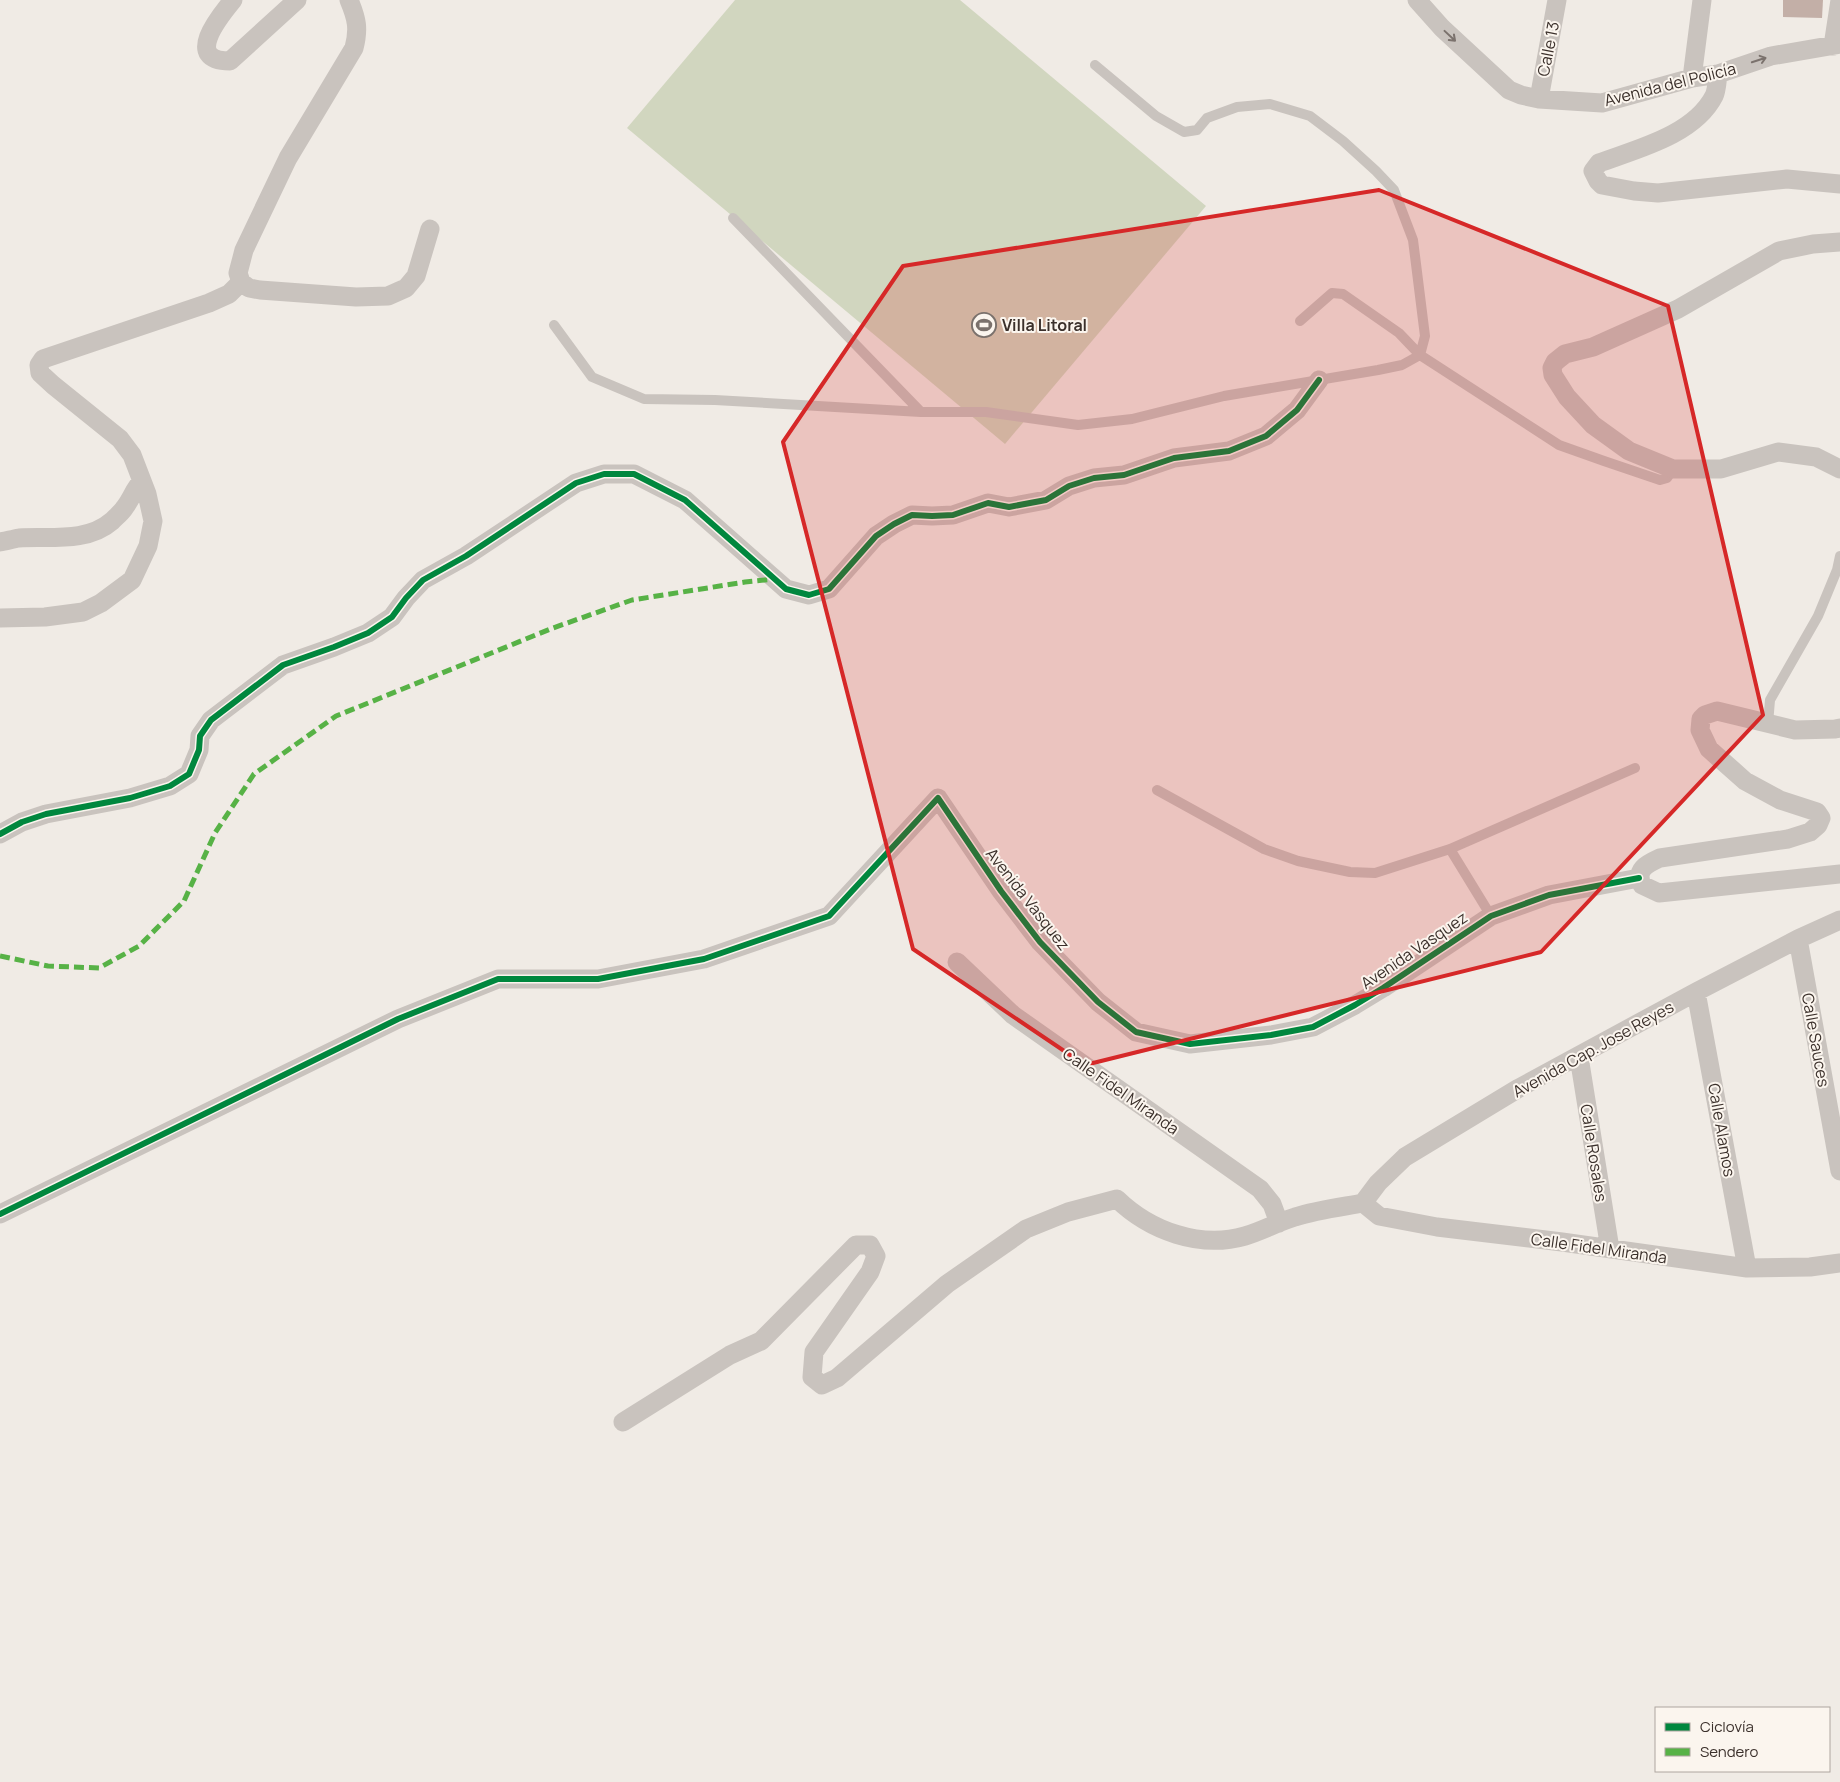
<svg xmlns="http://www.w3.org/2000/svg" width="1840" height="1782" viewBox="0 0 1840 1782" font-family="Manrope,sans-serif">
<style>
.pitch{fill:#d1d6bf}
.building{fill:#c3afa7}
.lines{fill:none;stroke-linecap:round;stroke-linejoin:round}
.lane{stroke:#c9c3be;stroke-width:10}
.street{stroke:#c9c3be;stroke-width:19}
.quiet{stroke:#57b246;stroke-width:5;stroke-dasharray:10 5;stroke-linecap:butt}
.cycleway-casing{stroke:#fbf5ee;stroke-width:9}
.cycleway{stroke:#00873e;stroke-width:6}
.oneway{stroke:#7b726d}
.marked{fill:#d62828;fill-opacity:0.2;stroke:#d62828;stroke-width:4;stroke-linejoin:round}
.labels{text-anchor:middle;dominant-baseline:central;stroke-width:4;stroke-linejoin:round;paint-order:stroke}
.street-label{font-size:16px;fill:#3b302b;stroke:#fbf5ee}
.poi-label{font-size:16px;font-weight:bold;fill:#3b302b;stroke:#fbf5ee;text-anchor:start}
</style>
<rect width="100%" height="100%" fill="#f0ebe5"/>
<path class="pitch" d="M735,0H960L1206,206L1005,444L627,128Z"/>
<path class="building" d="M1783,0H1823L1822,18L1783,17Z"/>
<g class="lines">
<path class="lane" d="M1095,65L1156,116L1184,132L1197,130L1207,118L1237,107L1270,104L1310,116L1343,141L1376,171L1394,190L1413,240L1425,336L1420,355L1399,333L1343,294L1332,293L1300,321
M733,218L921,412
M554,325L592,377L644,399L715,400L921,412H986L1078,425L1132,419L1224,396L1378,370L1402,365L1420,355L1559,445L1604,461L1660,480L1667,478L1673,469
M1768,724L1770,700L1818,616L1837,570L1840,556
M1157,790L1264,849L1298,861L1350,872L1375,873L1450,849L1635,768
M1450,849L1491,916"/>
<path class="street" d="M233,0C219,17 183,61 230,61L297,0
M349,0C357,19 359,29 354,48L288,158L244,250L238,273L241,282L249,288L260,290L356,297L388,296L406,288L416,276L430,229
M1417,0L1442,28L1509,90L1521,95L1539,99L1602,103L1692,78L1718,74L1771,56L1840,44
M1833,46L1840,0
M1718,74C1717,80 1717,90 1714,96C1694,135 1637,149 1599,163L1593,171L1598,181L1602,185L1634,191L1658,193L1787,179L1840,184
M1692,78L1702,0
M1539,99L1557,0
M1840,242L1813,244L1779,251L1678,309L1593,347L1565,354L1555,362L1552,368L1553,375L1567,397L1593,425L1629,451L1673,469H1721L1778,452L1816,457L1840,469
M0,542C6,541 13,539 19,538C49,536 87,543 112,521C116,517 122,512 125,507C132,498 134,489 142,481
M0,618L45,617L83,612L101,603L132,580L148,546L153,521L147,494L132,455L120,439L53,385L40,373L39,365L43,359L209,303L229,294L241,282
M1840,728L1835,729L1795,730L1717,711L1705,715L1701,719L1700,730L1709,749L1745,781L1780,800L1817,812L1821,818L1818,825L1810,832L1788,839L1660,858C1647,864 1635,869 1642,885L1659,893L1840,874
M0,834L22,822L46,814L130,798L170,786L189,774L199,750L200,736L211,720L283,665L334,647L368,633L392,617L406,598L423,580L466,556L576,483L604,474H634L685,500L786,589L809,595L829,589L876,536L894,524L912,515L932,516L953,515L988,503L1009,507L1046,500L1069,486L1094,478L1124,475L1174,458L1229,451L1266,436L1297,410L1319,380
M1798,939L1840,1171
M957,962L1013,1015L1260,1189L1272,1204L1279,1223
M1696,992L1747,1268
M1579,1057L1610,1249
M1363,1203L1378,1183L1405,1157L1519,1088L1696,992L1798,939L1840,920
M1363,1203L1379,1216L1437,1227L1562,1242L1747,1268L1810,1267L1840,1263
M0,1214L398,1019L498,979H598L704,959L829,916L938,798L1001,891L1040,942L1098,1002L1136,1032L1190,1044L1271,1035L1313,1027L1355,1005L1383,988L1491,916L1549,895L1639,878
M623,1422L730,1355L761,1341L856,1245H870L876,1256L870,1272L814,1352L812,1377L822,1385L837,1378L947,1284L1026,1229L1068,1212L1117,1199C1150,1231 1200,1249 1245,1236C1262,1231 1278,1222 1295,1217C1316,1210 1341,1207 1363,1203"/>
<path class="quiet" d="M0,956L48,966L99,968L139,946L184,901L215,833L254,774L336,716L553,628L632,600L745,582L775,579"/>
<defs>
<path id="cycleway" d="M0,834L22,822L46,814L130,798L170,786L189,774L199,750L200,736L211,720L283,665L334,647L368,633L392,617L406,598L423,580L466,556L576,483L604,474H634L685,500L786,589L809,595L829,589L876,536L894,524L912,515L932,516L953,515L988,503L1009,507L1046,500L1069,486L1094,478L1124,475L1174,458L1229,451L1266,436L1297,410L1319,380
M0,1214L398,1019L498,979H598L704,959L829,916L938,798L1001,891L1040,942L1098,1002L1136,1032L1190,1044L1271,1035L1313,1027L1355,1005L1383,988L1491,916L1549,895L1639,878"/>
</defs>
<use href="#cycleway" class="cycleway-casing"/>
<use href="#cycleway" class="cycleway"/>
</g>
<defs><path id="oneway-shaft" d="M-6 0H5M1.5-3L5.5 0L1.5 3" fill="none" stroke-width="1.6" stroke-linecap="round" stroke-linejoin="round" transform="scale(1.25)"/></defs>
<g class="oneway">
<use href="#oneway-shaft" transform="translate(1450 36) rotate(43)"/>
<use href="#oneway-shaft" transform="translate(1759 60) rotate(-18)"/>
</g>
<path class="marked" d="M1379,190L1668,306L1763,715L1541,952L1085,1065L913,949L783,442L903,266Z"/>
<defs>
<symbol id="stadium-ring" viewBox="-11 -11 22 22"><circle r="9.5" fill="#fbf5ee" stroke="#7a716c" stroke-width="1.5"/><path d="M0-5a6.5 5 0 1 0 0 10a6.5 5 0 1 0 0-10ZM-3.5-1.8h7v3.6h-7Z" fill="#7a716c"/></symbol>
</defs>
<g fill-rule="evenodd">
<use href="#stadium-ring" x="970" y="311" width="28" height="28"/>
</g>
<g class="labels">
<g class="street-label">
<text transform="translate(1548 49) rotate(-79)">Calle 13</text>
<text transform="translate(1670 84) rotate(-14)">Avenida del Policía</text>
<text transform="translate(1028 899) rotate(52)">Avenida Vasquez</text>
<text transform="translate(1414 950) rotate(-34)">Avenida Vasquez</text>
<text transform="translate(1816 1040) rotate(80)">Calle Sauces</text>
<text transform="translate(1593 1049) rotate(-29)">Avenida Cap. Jose Reyes</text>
<text transform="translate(1121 1091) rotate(35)">Calle Fidel Miranda</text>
<text transform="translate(1722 1130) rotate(80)">Calle Alamos</text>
<text transform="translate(1594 1153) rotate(81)">Calle Rosales</text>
<text transform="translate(1599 1248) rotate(8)">Calle Fidel Miranda</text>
</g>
<g class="poi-label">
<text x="1002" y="325">Villa Litoral</text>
</g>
</g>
<rect x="1655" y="1707" width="175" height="65" fill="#fbf5ee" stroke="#aea6a0"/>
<rect x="1665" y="1723" width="25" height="8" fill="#00873e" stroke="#aea6a0"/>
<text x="1700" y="1732" font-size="15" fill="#3b302b">Ciclovía</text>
<rect x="1665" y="1748" width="25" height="8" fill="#57b246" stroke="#aea6a0"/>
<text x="1700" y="1757" font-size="15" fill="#3b302b">Sendero</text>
</svg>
